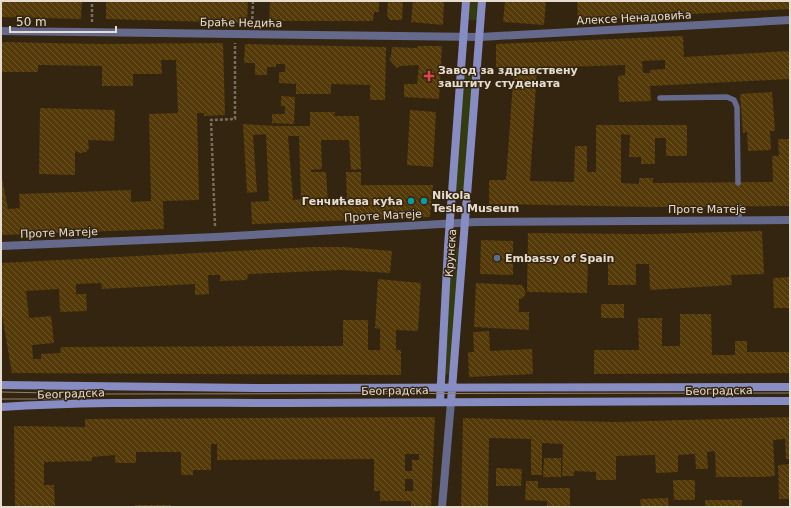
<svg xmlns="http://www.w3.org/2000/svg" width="791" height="508" viewBox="0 0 791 508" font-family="'DejaVu Sans',sans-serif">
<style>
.grass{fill:#343b0f}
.building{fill:url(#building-back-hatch);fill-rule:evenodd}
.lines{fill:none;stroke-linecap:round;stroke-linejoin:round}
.path{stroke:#796d5b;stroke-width:2.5;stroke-dasharray:3 2;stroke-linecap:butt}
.lane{stroke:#65698b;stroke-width:5.5}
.street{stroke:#65698b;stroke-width:8}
.secondary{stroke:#878dc3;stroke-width:8}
.tram{stroke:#8d8170;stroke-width:1}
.health-dot{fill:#e0444e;stroke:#342510;stroke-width:1.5}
.culture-dot{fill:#0f9aa8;stroke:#342510;stroke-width:1.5}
.service-dot{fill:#5c6f8a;stroke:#342510;stroke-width:1.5}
.labels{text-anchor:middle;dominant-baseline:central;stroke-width:3;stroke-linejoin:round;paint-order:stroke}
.street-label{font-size:11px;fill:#e6ddd0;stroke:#342510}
.poi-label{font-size:11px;font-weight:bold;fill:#e6ddd0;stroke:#342510;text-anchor:start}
</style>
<defs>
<pattern id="building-back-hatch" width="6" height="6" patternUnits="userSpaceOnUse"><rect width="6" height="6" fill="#543909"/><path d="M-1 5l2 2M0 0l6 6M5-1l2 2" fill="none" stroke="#6d552c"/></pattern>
</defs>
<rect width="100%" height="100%" fill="#342510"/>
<path class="grass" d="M466,1H482L481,20H465Z
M461,74L477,75L467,200L451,199Z
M448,247L463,248L454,375L441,374Z"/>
<path class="building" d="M1,1H82L81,19L1,17Z
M106,1H248L247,23L106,19Z
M277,1H379V12H374L373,21H269L270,2Z
M388,1L403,2L402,20H390L387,15Z
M413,1H444L443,25L411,22Z
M505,1H546L544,25L503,22Z
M577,1H790V9L578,20Z
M683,36L684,57L790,51V79L650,86L651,101L619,102L618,76L625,75V65L537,68L530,181L574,182L575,146H587V172H596V125H687V156H666V138H655V164H641V157H629L630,135L621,134V183L639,184V178H653V183L773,182L772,156H779L778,139H790V206L652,207L489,204V180H506L514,68L496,67V44ZM665,60V69L650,70V73H643L642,61Z
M1,42L102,44L223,43L225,115L204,116V113H197L199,200L163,201L164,229L1,235V173L8,209L20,208L19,194L131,190V202L151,201L149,114L178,113L176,60H161L162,74H133V86H102V66L38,65V72H1Z
M245,44L386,47L385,100H370V85L331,84V94H296V84L279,83V72H285V64H276V67H267V75H255V63H244Z
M418,46H442L439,99L404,97V84H417L419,65L400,66L397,68L389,59L391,57L392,47L417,48Z
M772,92L775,131H770L771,150L748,151L747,132L743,133L740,94Z
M281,96L295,97L294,124L272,123V114H285V106H281Z
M40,108L115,110L114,141L88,140L89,148L86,152L80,153L75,151V175L39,174Z
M410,110L436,112L433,167L407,165Z
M310,112H335L334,116H359L361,169L351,170L349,140H321L322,169L311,170V172H326L328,203L347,202L346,172H361V185H433L430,217L252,224L251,202L269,201L266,134L253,135L257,192L247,193L243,124L276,126H310ZM288,136H299L301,199L293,200Z
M762,231L764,274L731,275L732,285L650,290L649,264H636V285H608V260H588L587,293L527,292L528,233L648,234Z
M481,240L513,241V275L480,274Z
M313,247H344L392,251L390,273L341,270L248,274L247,280L220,281V275H208L209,294L195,295V284L102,289L101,283L76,284V294H86L87,311L60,312L59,289L26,291L29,318L51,316L54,343L32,345L33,359H41V354L60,353L61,347L343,346V320H368V350H380V329L375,328L378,279L421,283L418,331L396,330V350H401V375L12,373L1,309V263Z
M790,277V308H774L773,278Z
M476,283L522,285L526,293L523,298L519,299V312H529V330L474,327Z
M601,304H624V318H601Z
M680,314H711L712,355H735V341H747V352H790V373L594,374V350H639L638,318H662V346H680Z
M489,331L490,351L532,349L533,374L469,377L468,352H474L473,332Z
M435,417L431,507H411V501H380V491H374V459L217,460V444H211V470H193V475H181V452H136V463H115V455L92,457V461L44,462V485H54L55,507H15L14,426L85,427V419ZM405,454H419V460H412V471H405ZM405,479H413V491H405Z
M790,417V459H786L785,439L773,440L775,476L762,477H716L715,451L707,452L708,469H696L695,454L678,455V472L656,473L655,455L616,456V480H596V472L574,471V476H562L563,444L542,443V475H531V439L489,438L488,507H461L463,418L615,422Z
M544,458H561V477H543Z
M790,464V499H779L778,465Z
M496,468L522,469L521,486H496Z
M673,480H695V500H674Z
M526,481H538V488H570V507H547V501L525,500Z
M668,498L669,507H641L640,499Z
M705,500H742V507H705Z
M135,505H171V507H135Z"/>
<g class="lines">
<path class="path" d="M92,22V1
M252,24L253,1
M215,226L211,120L235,119V43"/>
<path class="lane" d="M660,98L727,97L734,100L737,107L738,183
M739,207V220"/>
<path class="street" d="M1,31L480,37L790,20
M1,246L216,237L476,222L790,220
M442,507L451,402"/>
<path class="secondary" d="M1,385L255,388L790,387
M440,401L448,247L466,1
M451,402L482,1
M1,407C93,401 186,403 279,403C449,402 619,403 790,401"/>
<path class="tram" d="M1,392L97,394L790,393
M1,399H67"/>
</g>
<path class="health-dot" d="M427 70h4v4h4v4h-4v4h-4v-4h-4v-4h4z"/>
<g class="culture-dot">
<circle cx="411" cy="201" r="4"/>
<circle cx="424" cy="201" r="4"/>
</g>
<circle class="service-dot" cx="497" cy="258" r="4"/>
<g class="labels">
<g class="street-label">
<text transform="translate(634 18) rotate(-3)">Алексе Ненадовића</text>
<text transform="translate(241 23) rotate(1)">Браће Недића</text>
<text x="707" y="209">Проте Матеје</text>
<text transform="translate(383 216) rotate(-3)">Проте Матеје</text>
<text transform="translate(59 233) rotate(-2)">Проте Матеје</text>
<text transform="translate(451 253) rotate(-86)">Крунска</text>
<text transform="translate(395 391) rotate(-1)">Београдска</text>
<text transform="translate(719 391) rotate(-1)">Београдска</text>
<text transform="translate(71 394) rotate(-2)">Београдска</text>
</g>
<g class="poi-label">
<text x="438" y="70">Завод за здравствену<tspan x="438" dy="13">заштиту студената</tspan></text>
<text x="432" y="195">Nikola<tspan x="432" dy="13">Tesla Museum</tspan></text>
<text x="403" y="201" text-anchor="end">Генчићева кућа</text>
<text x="505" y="258">Embassy of Spain</text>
</g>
</g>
<rect width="791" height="508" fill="none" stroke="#e6ddd0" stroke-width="4"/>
<path d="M10 26v6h106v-6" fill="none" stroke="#e6ddd0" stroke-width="2"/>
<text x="16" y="26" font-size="12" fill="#e6ddd0" stroke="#342510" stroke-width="3" paint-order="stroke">50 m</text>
</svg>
